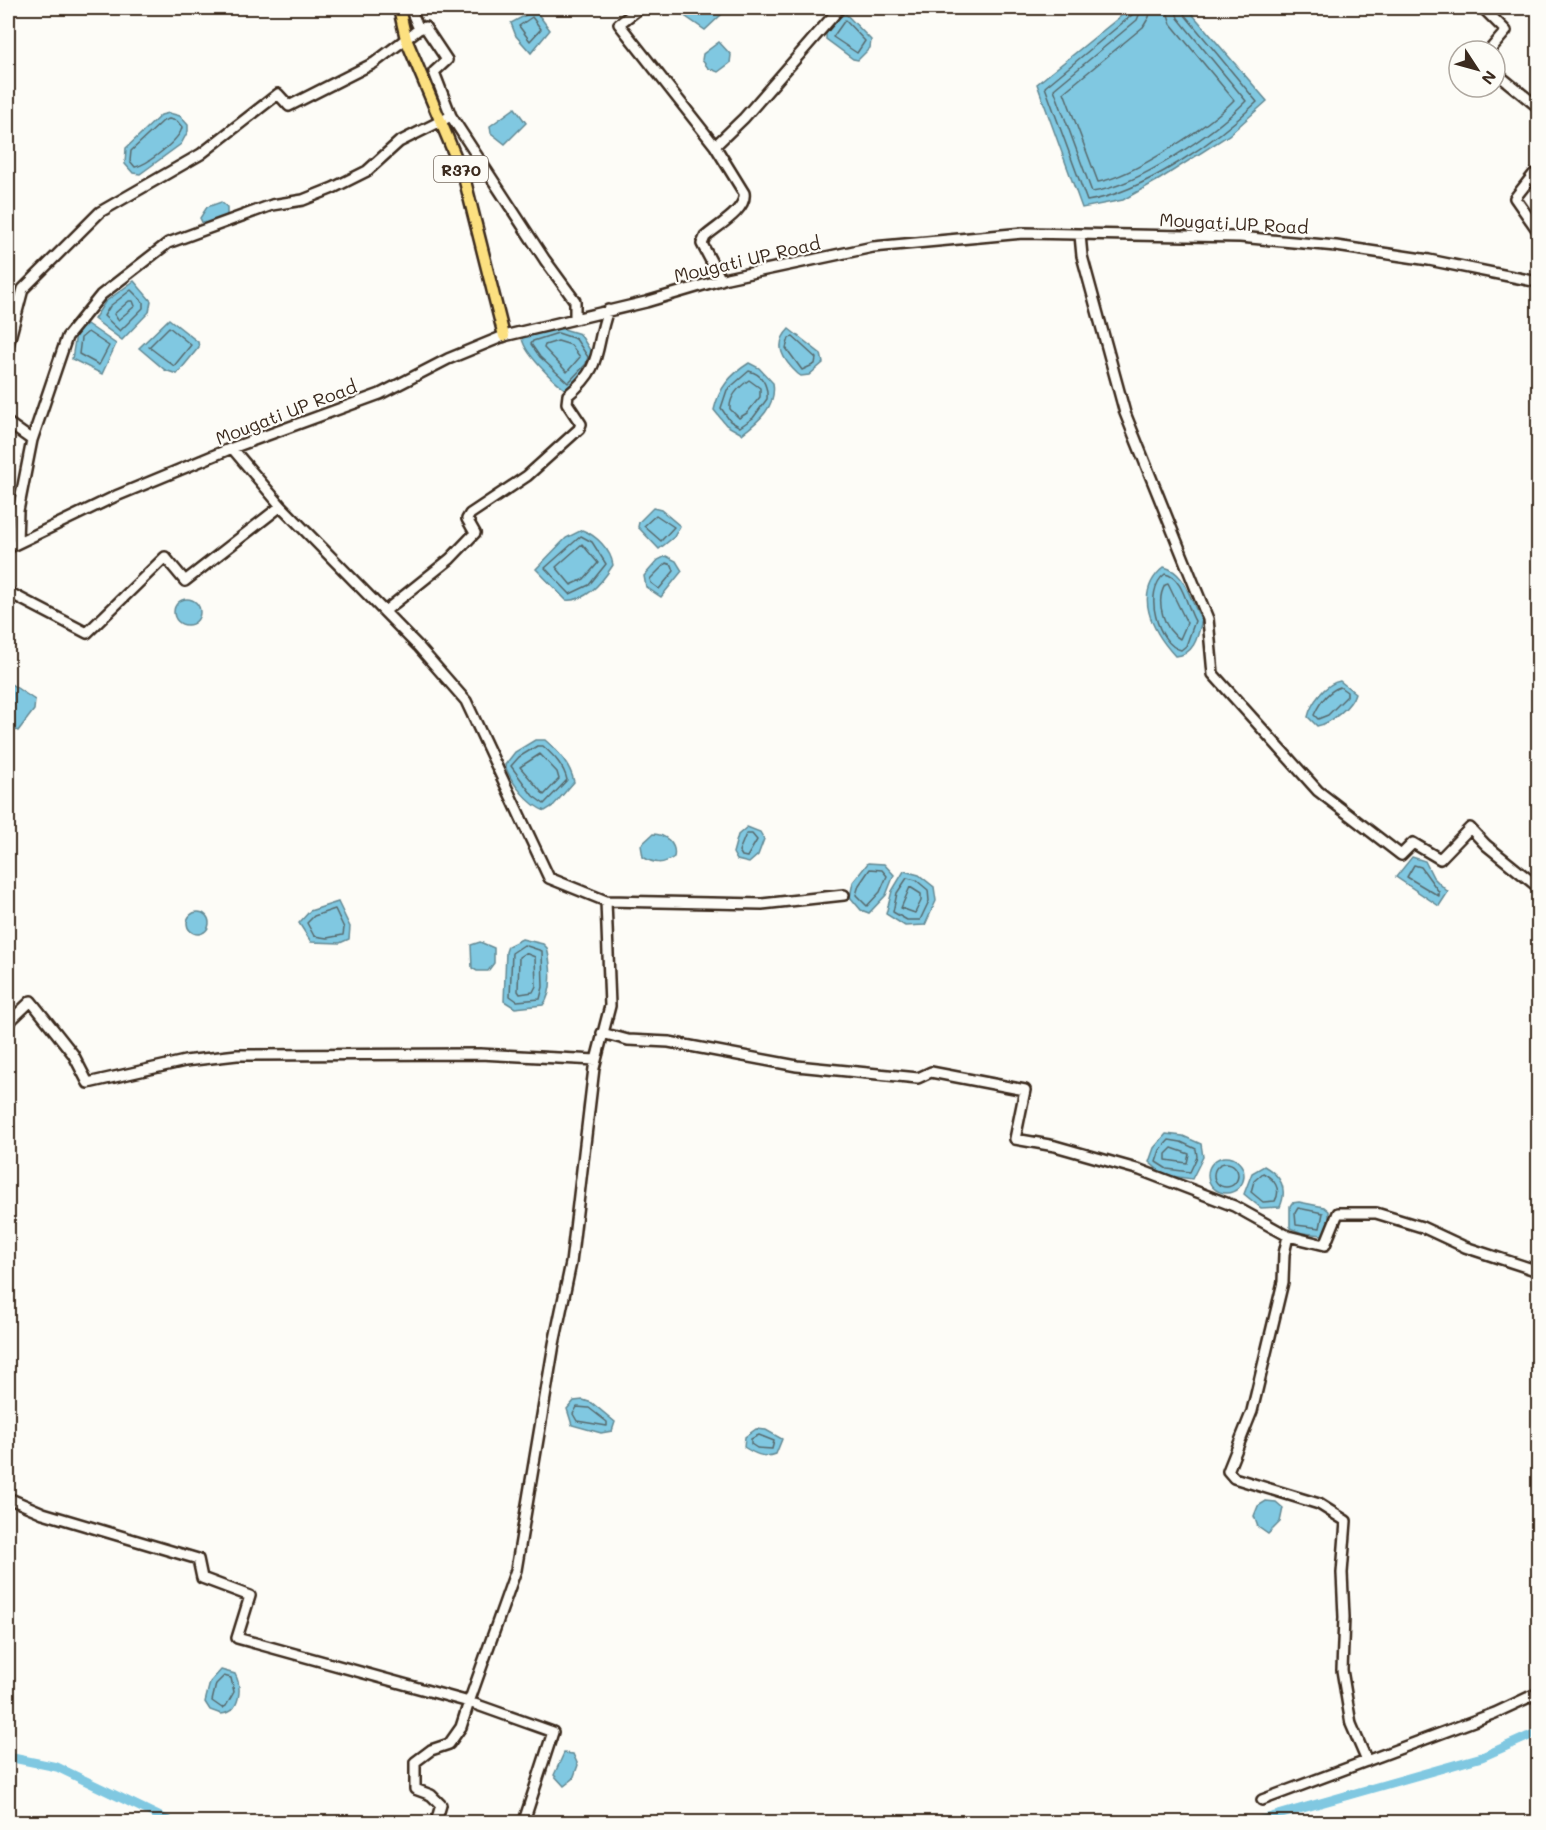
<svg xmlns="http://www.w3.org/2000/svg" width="1546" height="1830" viewBox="0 0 1546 1830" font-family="Mali,sans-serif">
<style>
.water{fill:#80c8e1;stroke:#648993;stroke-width:1.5}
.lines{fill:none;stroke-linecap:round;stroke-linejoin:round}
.shore{stroke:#57696c;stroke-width:1.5}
.canal{stroke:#80c8e1;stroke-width:9}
.minor-casing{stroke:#3b2a1e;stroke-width:14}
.major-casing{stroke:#3b2a1e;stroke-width:15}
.minor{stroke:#fdfcf7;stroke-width:9}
.major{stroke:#fce080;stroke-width:10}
.labels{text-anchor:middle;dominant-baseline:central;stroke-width:4.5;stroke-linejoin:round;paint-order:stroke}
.shield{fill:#fdfcf7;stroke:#75695f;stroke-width:1.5}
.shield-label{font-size:16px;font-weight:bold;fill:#3b2a1e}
.street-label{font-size:18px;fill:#3b2a1e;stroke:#fdfcf7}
</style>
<rect width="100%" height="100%" fill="#fdfcf7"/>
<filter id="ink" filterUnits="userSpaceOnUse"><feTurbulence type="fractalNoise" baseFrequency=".0167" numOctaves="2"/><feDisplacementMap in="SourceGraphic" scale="12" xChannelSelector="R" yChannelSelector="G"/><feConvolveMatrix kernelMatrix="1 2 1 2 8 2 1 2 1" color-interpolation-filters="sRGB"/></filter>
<g filter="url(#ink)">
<path class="water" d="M673,8H720L723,13L705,30Z
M1131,8H1187L1267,101L1229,135L1160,179L1123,200L1082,208L1037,84Z
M535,10L550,30L531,53L516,36L511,23Z
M843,11L871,40L870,48L858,60L853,59L826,39V34Z
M719,42L731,55L730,63L718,72L708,68L702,60L703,54Z
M515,108L526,123L505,144L491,133L490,126Z
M169,113L180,116L188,125V131L181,144L140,174L133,173L125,164L126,148L161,115Z
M221,202L227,207V216L210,225L203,224L200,218L207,207Z
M134,281L151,301L149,312L122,340L94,319L105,302Z
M169,319L198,342L199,347L177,374L165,370L139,348Z
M87,324L116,344L102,374L72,359L76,334Z
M557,327L580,334L595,358L592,367L571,389L566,390C554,382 522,351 522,337Z
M789,329L821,354L823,363L809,375L801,376L798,374C783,360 773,345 789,329Z
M749,363L759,368L773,383C777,406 759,421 742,434L726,425L714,410C719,388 730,375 749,363Z
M653,508L661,510L680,526L674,537L659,549L638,527L639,522Z
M582,530C596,535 611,550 613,565C603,581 587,602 566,600L536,569L566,538Z
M666,556L676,561L682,571L661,597L646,587L644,576L658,560Z
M1164,567C1188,573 1189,602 1202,620C1198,636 1194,656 1175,656C1152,631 1132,593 1164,567Z
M174 612a13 13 0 1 1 26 0a13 13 0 1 1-26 0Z
M1340,681L1355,693C1352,706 1330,724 1317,726L1308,717C1311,703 1326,683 1340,681Z
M8,682L35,700L34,710L18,731L8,726Z
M535,740H545C559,752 570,764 574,782L553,806L545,811C529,805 510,782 505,765L515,752Z
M747,827L760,832L764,839L758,855L749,863L737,860L733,853L738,835Z
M653,834C665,834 677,844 674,857C663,865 654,864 643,857L641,845Z
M1412,857L1425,861L1433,877L1448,892L1439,906L1396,877Z
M868,863L884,864L894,875L886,895L869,913L861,910L850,897L853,882Z
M904,871L919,875L934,887L936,901L925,925L905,926L886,914L892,891Z
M338,902L350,927L349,939L340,943L311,942L299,923L310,911Z
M187 923a11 11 0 1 1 22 0a11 11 0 1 1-22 0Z
M522,939L543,944L547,948C551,964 554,992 543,1005L515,1008L504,1001L506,952L508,946Z
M480,942L494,948V963L488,971H477L472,968L471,945Z
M1166,1134L1183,1136L1201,1144L1203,1157L1192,1179L1164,1175L1149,1162L1154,1148Z
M1208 1175a18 18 0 1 1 36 0a18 18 0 1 1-36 0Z
M1264,1166C1281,1176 1288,1188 1280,1207L1261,1208L1244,1194L1252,1173Z
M1299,1202L1324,1207L1329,1211V1221L1323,1235L1302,1233L1290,1228V1206L1292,1203Z
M583,1400L592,1403L615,1422L612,1431L601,1433L572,1425L567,1409L574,1401Z
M756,1429L766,1430L782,1439L776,1454C764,1459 753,1453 744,1447L745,1437Z
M1266,1501L1276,1502L1283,1508L1280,1522L1268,1534L1258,1527L1254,1516L1258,1506Z
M221,1670L235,1674C242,1687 241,1712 221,1714L210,1710L205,1702L210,1682Z
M564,1753L573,1754L578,1765L573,1779L564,1786L554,1775Z"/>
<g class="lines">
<path class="shore" d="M1134,8L1132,15L1045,87L1087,201C1142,193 1218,140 1257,102L1184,14L1183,8
M1142,8L1137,20L1054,89L1092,192C1138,186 1213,134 1246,101L1178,18L1175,8
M1151,8L1149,17L1143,27L1064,92L1098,182C1132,177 1209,126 1234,100L1171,24L1166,8
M532,17L541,29L530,41L519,26Z
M845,20L865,41L857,53L833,37Z
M169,119L177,121L182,127C181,139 147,165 135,167L130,161L131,151L163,121Z
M131,290L143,302V308L120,331L104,316L110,306Z
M129,301H133L135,306L118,320L114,314Z
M169,327L191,345L174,366L149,347Z
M88,332L109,346L99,365L79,354L81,338Z
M558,333L576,339L588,357L586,364L568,383L540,357L531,344L533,341Z
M793,337L816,358L815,364L802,370L786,348L789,338Z
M558,341L571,345L580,357L567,372L544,348L545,345Z
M749,371C762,374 768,385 767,399L753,418L740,427L730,421L721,408L727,390Z
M749,380L760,388V397L747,413L739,418L730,409C729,396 739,387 749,380Z
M656,515L674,527L661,541L644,526Z
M581,536L592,542L606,564L589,585L570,594L545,568Z
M582,544L598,563L584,579L571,585L556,567Z
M666,563L672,565L674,571L659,589L651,583L650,579Z
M1165,574C1183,577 1187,608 1195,621L1186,646L1181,650C1158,645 1142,591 1165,574Z
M1168,584L1187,623L1180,639C1164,630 1155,602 1165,585Z
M1340,687L1347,692V696L1328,715L1318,719L1314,715C1319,704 1328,691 1340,687Z
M537,746H543C554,756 564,766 567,780L544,804L533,796L511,766L519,757Z
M540,754L557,772L559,779L544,795L520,767Z
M746,834H752L757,840L747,857L742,856L739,851Z
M1414,865L1421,867L1439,892V896L1407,877Z
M870,869L882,870L887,876L880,892L867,906L856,895L859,885Z
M907,878L916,880L928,890L929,901L920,920H907L893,912L897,893Z
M910,887L921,894V901L915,913L901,908Z
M335,909L344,928L343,935L327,938L314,936L307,923L314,916Z
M524,945L542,951L543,987L540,999L517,1001L510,996L512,953Z
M525,953L535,957L536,986L533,992L520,994L518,991L519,957Z
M1169,1140L1181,1142L1196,1149L1197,1157L1190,1172L1167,1169L1156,1162L1160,1150Z
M1172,1148L1189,1154L1187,1163L1166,1160V1154Z
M1214 1175a12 12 0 1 1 24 0a12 12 0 1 1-24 0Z
M1263,1173C1274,1179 1282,1189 1275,1201L1263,1202L1251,1192L1254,1181Z
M1298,1208L1323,1213L1320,1228L1296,1225L1295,1213Z
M577,1407L589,1408L607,1422V1426L577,1421L573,1414Z
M759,1435L774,1441L772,1449L757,1448L751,1444V1439Z
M224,1676L231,1678L234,1692L226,1706L222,1708L212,1701L216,1684Z"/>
<path class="canal" d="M8,1757L57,1767L171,1822
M1254,1822L1482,1757L1538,1732"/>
<defs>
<path id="minor" d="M640,8L619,24L715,146L744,193C747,210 717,226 705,237L702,244L721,280
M1483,8L1506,31L1489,51
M419,29L425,27L447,60L434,72L451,116
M1495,72L1538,107
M715,146L744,118L840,8
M1538,173L1533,175L1515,198L1538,231
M1080,235L1082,256L1125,413L1208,619L1213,674L1318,791L1401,855L1413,843L1440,859L1470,828L1486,845L1538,887
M8,346L23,289L100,212L201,154L278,94L289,106L374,63L419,29L410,8
M8,423L32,440
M232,448L281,506L418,646L466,701L549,878L606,901L762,904L844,895
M17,542L18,511L32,440L67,337L101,295L168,243L272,205L303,200L333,188L367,171L399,142L451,116L545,260L575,301V317
M8,548L116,496L232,448L380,394L448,359L504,336L646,302L727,278L873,247L1023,233L1240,237L1336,246L1429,260L1538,282
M8,592L87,633L165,557L185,581L281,506
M385,611L450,559L475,533L467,519L470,514L527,476L579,429L581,424L567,403L568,395C604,366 594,349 608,310
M8,1023L31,1001L73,1054L88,1083L185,1061L237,1055L480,1054L596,1060
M602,1033L628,1040L669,1042L797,1066L918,1078L931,1072L1025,1090L1015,1139L1055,1146L1140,1170L1234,1206L1288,1236L1325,1245L1338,1213H1376L1422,1227L1465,1247L1538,1271
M1288,1236L1284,1254L1283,1282L1252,1411L1228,1471L1234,1478L1319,1504L1346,1521L1342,1573L1344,1617L1342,1670L1351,1724L1367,1761
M8,1498L43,1513L198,1559L202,1578L250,1596L237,1638L469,1702L461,1727L449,1744L431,1750L415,1762V1789L431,1795L441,1805L436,1822
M1262,1800L1495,1713L1538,1693
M525,1818L553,1732L469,1702L516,1570L554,1344L571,1263L594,1068L610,1006L606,901"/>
<path id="major" d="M399,8L406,39L464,177L504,336"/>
</defs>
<use href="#minor" class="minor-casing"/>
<use href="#major" class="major-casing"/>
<use href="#minor" class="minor"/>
<use href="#major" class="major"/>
</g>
</g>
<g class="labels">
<rect class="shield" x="434" y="156" width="54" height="26" rx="4.5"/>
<g class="shield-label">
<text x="461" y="169">R370</text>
</g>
<g class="street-label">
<text transform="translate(1234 223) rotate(3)">Mougati UP Road</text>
<text transform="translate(747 259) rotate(-13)">Mougati UP Road</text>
<text transform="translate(286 412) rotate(-21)">Mougati UP Road</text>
</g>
</g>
<rect width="1546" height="1830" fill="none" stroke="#fdfcf7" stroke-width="30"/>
<rect x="15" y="15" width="1516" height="1800" fill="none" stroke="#3b2a1e" stroke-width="2" filter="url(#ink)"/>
<g transform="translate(1477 69) rotate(126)"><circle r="28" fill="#fdfcf7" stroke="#afa8a0" stroke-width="1.5"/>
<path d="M0-4.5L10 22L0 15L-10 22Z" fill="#3b2a1e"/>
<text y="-9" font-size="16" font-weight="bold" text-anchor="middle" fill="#3b2a1e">N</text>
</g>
</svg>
